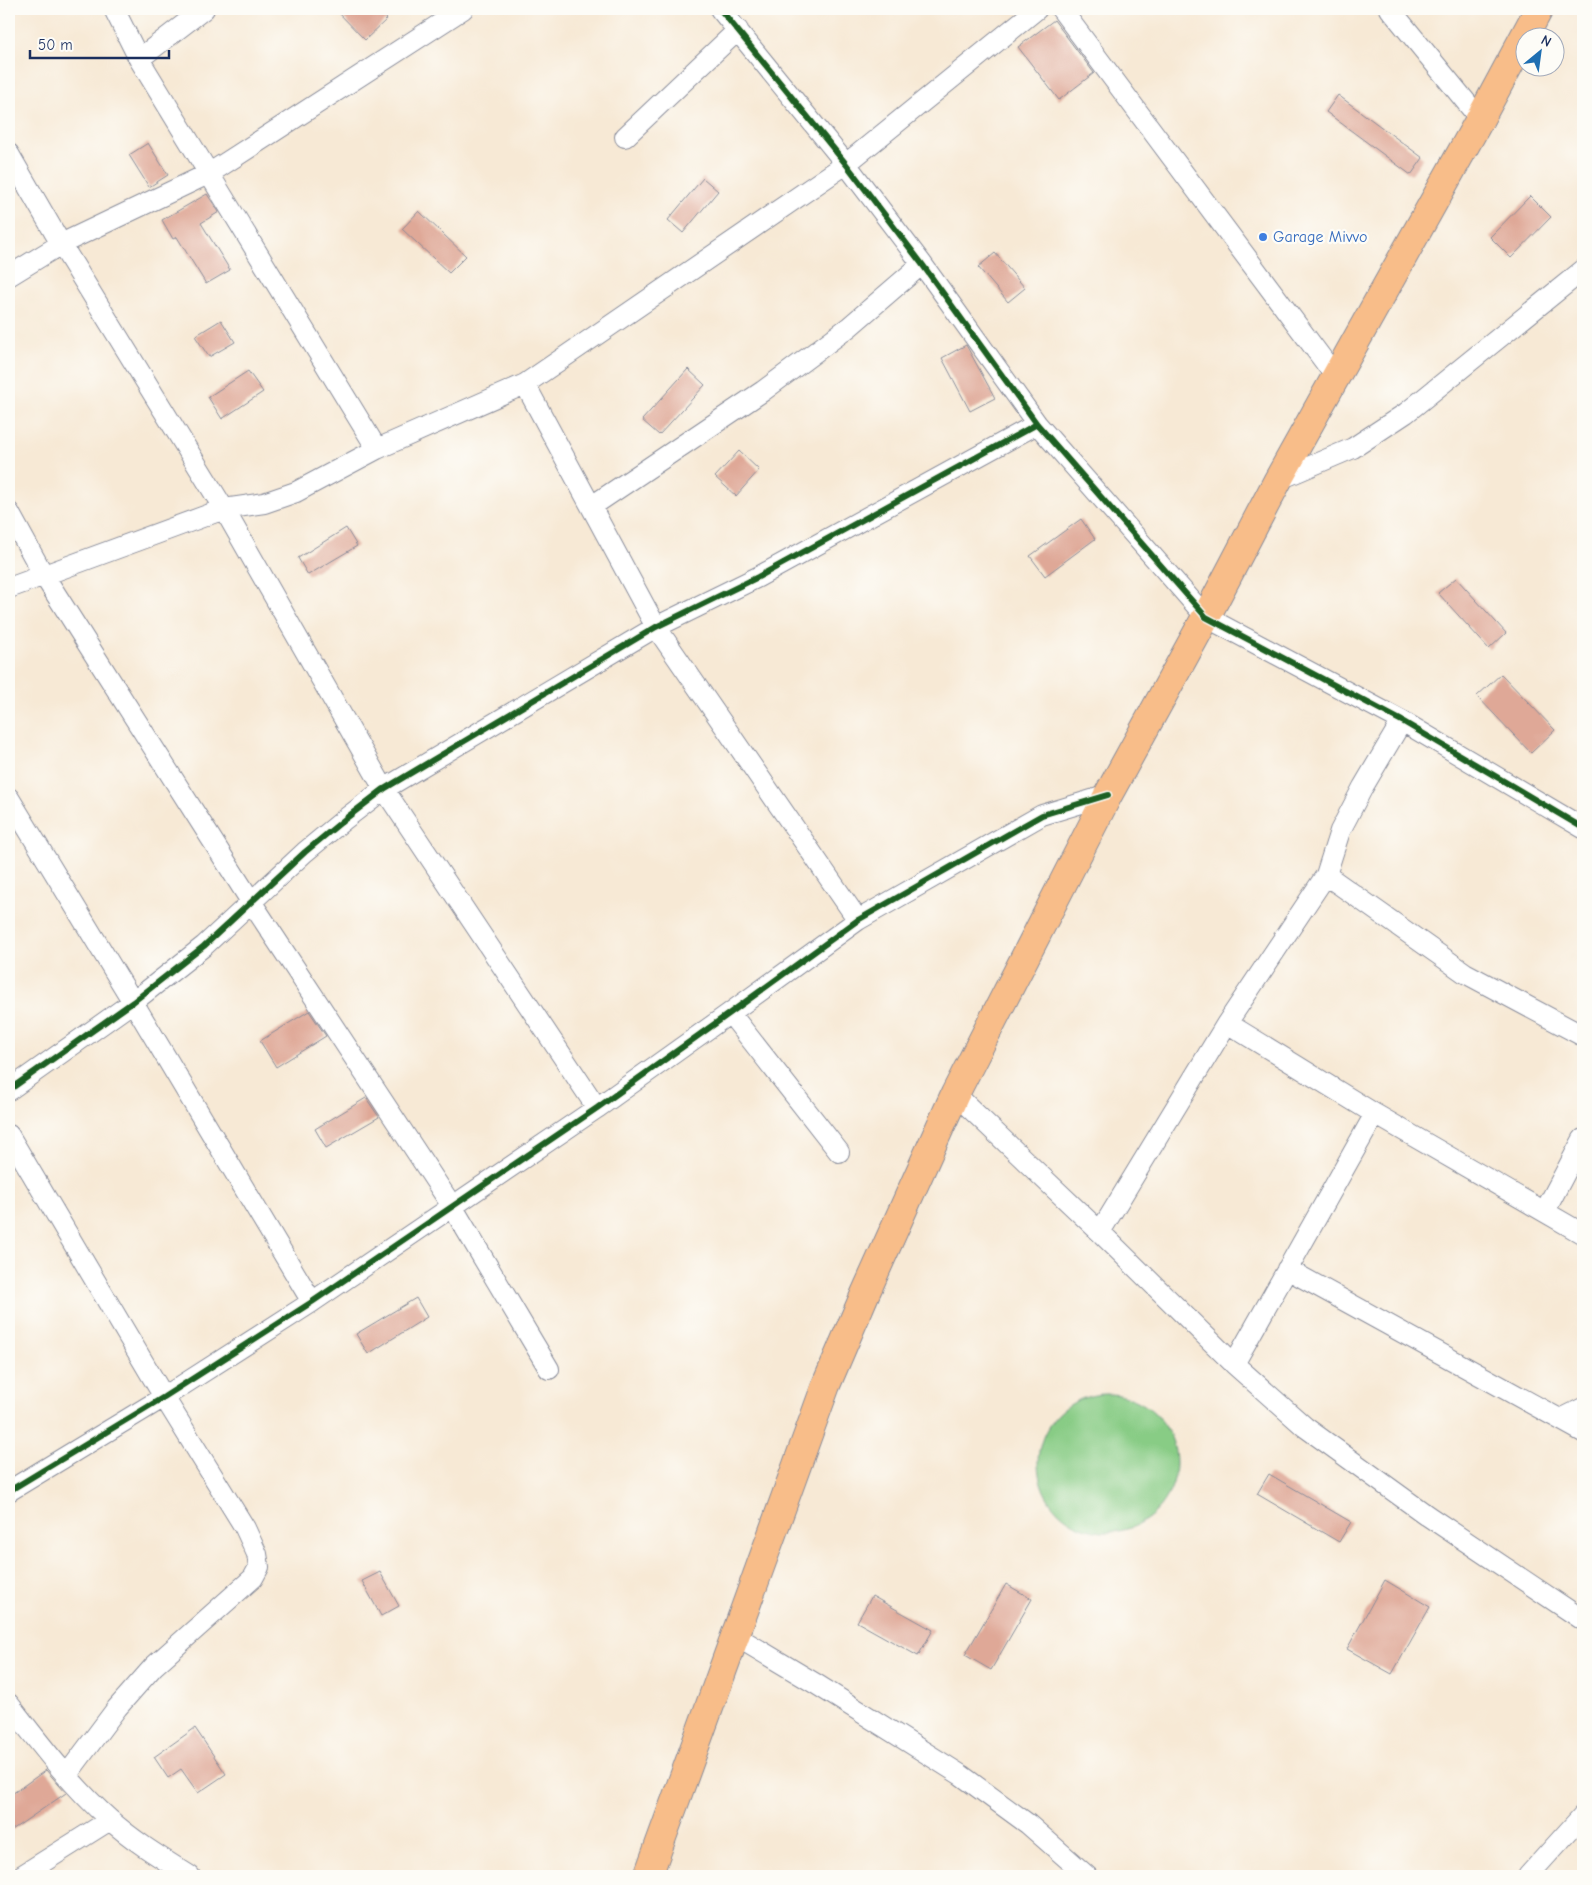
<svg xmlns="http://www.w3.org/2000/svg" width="1592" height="1885" viewBox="0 0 1592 1885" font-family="'Comic Neue',sans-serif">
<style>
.green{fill:#88cc85;stroke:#527e72}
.building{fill:#dfa897}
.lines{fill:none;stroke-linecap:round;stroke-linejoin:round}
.street-casing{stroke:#898c9a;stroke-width:22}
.primary-casing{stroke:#898c9a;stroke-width:30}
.street{stroke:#fff;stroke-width:20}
.primary{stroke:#f8bd89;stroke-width:28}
.cycleway-casing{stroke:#fdfcf7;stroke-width:9}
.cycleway{stroke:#1b5e20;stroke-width:6}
.shop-dot{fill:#3f7fe0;stroke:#fdfcf7;stroke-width:2}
.labels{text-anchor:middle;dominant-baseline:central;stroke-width:4.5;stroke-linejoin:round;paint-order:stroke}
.shop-label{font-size:16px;fill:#366cbe;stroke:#fdfcf7;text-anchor:start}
</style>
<rect width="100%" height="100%" fill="#fdfcf7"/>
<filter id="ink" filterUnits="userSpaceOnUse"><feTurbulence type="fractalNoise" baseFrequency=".02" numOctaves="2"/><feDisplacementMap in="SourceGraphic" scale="10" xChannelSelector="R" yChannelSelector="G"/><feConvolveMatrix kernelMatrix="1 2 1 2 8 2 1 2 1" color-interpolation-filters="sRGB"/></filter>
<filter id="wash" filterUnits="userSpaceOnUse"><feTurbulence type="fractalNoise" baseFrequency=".0096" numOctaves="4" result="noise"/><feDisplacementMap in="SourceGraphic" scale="20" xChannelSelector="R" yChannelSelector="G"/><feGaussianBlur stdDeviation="1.12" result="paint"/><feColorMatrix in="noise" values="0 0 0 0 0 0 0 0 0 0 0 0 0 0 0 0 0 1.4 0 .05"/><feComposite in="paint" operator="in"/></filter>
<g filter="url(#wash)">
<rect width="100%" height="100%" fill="#f7e9d5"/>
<path class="green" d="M1038 1463a69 69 0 1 1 138 0a69 69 0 1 1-138 0Z"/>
<g id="blocks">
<path class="building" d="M335,9H377L387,19L365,40Z
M1054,20L1094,73L1059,100L1018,47Z
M1338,95L1423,158L1411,175L1326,112Z
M148,143L168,175L149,187L129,155Z
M703,178L718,191L683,233L668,220Z
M207,194L219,212L201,223L230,270L206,284L177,237L173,239L162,220Z
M1530,196L1551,217L1511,258L1490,237Z
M419,211L466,256L449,273L402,229Z
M995,253L1025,288L1008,302L978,267Z
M221,320L235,342L209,357L195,336Z
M966,345L995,398L970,411L942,358Z
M688,369L705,385L659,435L642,420Z
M248,371L263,392L222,419L208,397Z
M739,451L759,470L736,496L715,477Z
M1081,519L1095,539L1045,576L1030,556Z
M346,528L357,546L308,575L298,558Z
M1456,578L1506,633L1489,649L1438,593Z
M1501,674L1555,730L1531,753L1477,696Z
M309,1011L326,1036L276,1067L260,1041Z
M366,1098L379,1117L326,1148L315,1129Z
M416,1298L427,1317L368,1354L356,1334Z
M1269,1474L1351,1522L1339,1542L1257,1494Z
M380,1572L399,1606L381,1616L362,1581Z
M1385,1580L1430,1607L1392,1674L1347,1649Z
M1006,1584L1032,1599L991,1670L965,1655Z
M872,1596L933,1630L918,1656L857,1622Z
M195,1728L226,1774L198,1793L181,1769L168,1778L154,1757Z
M46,1770L66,1793L9,1832V1796Z"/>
</g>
</g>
<g filter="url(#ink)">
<use href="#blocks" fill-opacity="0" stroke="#898c9a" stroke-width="1"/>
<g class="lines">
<defs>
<path id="street" d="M114,9L139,59L377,449
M720,9L846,164L922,264L1037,424L1206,617L1402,721L1583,828
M1061,9L1336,377
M1390,9L1480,119
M139,59L204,9
M625,137L738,30
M9,154L61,244L224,509L384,789L597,1108
M9,276L61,244L210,173L463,9
M525,384L656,627L858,920
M1278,480L1353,448L1406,413L1583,270
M592,506L763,391L849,327L922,264
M9,512L43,574L252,903L452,1206L549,1369
M9,588L224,509L264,503L296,492L377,449L525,384L846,164L1037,9
M9,798L133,1002L312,1302
M1326,875L1465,973L1583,1036
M730,1013L839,1152
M1227,1023L1375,1114L1583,1234
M9,1090L133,1002L204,946L305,852L345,819L384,789L656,627L758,577L1037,424
M955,1094L1100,1232L1234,1364L1305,1427L1428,1516L1583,1620
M9,1135L164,1397L245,1528L257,1554L259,1567L253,1578L154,1666L117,1708L66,1776
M1545,1211L1583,1139
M1100,1232L1227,1023L1326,875L1340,831L1363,787L1402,721
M1287,1269L1583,1432
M1234,1364L1375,1114
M1561,1419L1583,1408
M9,1491L164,1397L312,1302L597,1108L730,1013L858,920L1042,815L1108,795
M734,1635L816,1684L961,1775L1028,1824L1087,1876
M9,1704C40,1744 71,1785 109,1819C133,1841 163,1859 190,1876
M21,1876L110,1820
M1528,1876L1583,1815"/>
<path id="primary" d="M648,1876L826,1385L865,1294L955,1094L1108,795L1206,617L1278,480L1480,119L1539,9"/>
</defs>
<use href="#street" class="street-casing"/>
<use href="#primary" class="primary-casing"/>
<use href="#street" class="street"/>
<use href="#primary" class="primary"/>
<defs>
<path id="cycleway" d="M720,9L846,164L922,264L1037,424L1206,617L1402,721L1583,828
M9,1090L133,1002L204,946L305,852L345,819L384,789L656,627L758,577L1037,424
M9,1491L164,1397L312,1302L597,1108L730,1013L858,920L1042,815L1108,795"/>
</defs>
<use href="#cycleway" class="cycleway-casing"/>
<use href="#cycleway" class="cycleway"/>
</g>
</g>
<circle class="shop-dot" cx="1263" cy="237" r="5"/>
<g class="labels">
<g class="shop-label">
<text x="1273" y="237">Garage Mivvo</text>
</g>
</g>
<rect width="1592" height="1885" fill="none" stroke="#fdfcf7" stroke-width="30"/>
<g transform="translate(1540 52) rotate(29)"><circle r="24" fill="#fdfcf7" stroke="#a3aaba"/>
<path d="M0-4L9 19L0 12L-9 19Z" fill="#1f6fb2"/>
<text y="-8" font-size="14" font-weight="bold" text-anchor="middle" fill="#1b2f5e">N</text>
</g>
<path d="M30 50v8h139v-8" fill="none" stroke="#1b2f5e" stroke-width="2.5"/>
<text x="38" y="50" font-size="15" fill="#1b2f5e" stroke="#fdfcf7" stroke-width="4" paint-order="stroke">50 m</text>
</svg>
